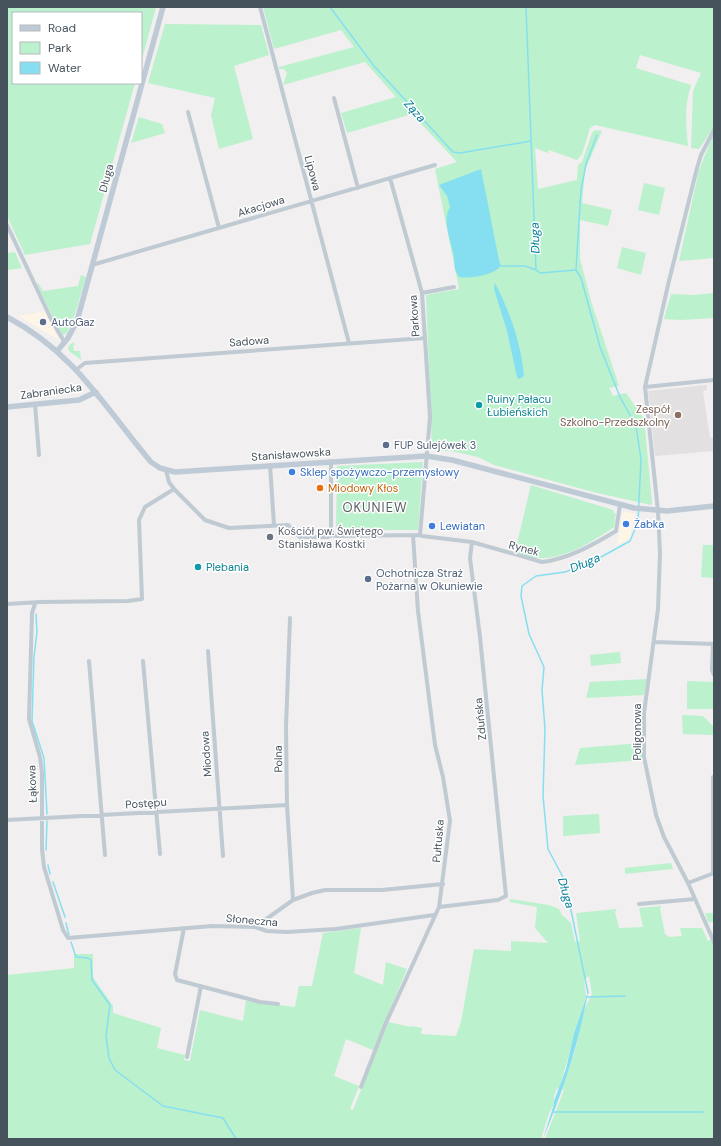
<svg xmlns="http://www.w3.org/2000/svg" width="721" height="1146" viewBox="0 0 721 1146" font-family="'DM Sans',sans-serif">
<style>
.commercial{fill:#fdf6e7}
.education{fill:#e3e0e1}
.green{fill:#bbf1cd}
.water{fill:#86dff0}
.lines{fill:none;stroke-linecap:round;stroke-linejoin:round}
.stream{stroke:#86dff0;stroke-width:1.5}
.street{stroke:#bfcad2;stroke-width:4}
.secondary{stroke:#becbd7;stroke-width:5.5}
.service-dot{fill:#5c6f8a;stroke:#fff;stroke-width:1.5}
.culture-dot{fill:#0f9aa8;stroke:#fff;stroke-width:1.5}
.education-dot{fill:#8d6e63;stroke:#fff;stroke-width:1.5}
.shop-dot{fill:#3f7fe0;stroke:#fff;stroke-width:1.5}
.food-dot{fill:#e8710a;stroke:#fff;stroke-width:1.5}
.worship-dot{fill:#6b7280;stroke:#fff;stroke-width:1.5}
.labels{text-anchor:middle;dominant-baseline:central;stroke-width:3;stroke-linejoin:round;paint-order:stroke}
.street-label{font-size:11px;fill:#46535d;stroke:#fff}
.service-label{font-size:11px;fill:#4e5e75;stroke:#fff;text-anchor:start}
.culture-label{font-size:11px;fill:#0d838f;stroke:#fff;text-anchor:start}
.education-label{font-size:11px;fill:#785e54;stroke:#fff;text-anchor:end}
.shop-label{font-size:11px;fill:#366cbe;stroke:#fff;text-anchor:start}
.food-label{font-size:11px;fill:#c56008;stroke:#fff;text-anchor:start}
.worship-label{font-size:11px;fill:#5b616d;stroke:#fff;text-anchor:start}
.water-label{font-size:12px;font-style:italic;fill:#078199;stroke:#fff}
.quarter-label{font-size:13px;letter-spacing:1px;fill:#5b5f64;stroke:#fff}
</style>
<rect width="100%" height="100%" fill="#f1efef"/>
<path class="commercial" d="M45,311L59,340L18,316Z
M625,512L635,513L630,538L623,543L617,545L622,514Z"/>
<path class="education" d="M707,385V390L703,391L710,438H714V451L655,456L648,391Z"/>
<path class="green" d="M7,7H156L141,63V13H13V83H135L90,244L25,255L7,216Z
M263,7H714V127L699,149L691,148L693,91L701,73L640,55L636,68L691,85C684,106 686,125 688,146L595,125L590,128L582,154L577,160L549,150L548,153L535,148L538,189L577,180L578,165L582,162L592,133L595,130L602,131L585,170L582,203L612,210L608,226L580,220V259L591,301L619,386L609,388L613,396L626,393L644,419L652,502L651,505L593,492L494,465L478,457L451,451H435L432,449L426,295L459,289L435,169L457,162L412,114L347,133L341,113L396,97L365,62L283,85L287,73L284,69H279V67L354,47L341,30L274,49Z
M165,24L261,25L269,55L234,66L253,139L219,149L211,115L215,98L148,83Z
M139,117L162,124L165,133L131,143Z
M714,133V258L679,261L699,170Z
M644,183L665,188L659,215L638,210Z
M622,247L646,253L641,275L617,268Z
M15,252L22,268L7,270V253Z
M81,275L86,277L75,314L67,333L63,335L54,320L37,284L38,283L43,291L78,286Z
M714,293V318L681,320L664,319L671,294L694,295Z
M73,342L75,345H73L74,351H80L81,360L69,351L68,347Z
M423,462L418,530H336L337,466Z
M531,485L613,510L614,513H616L614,527C592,542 564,560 536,558C529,558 522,554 515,552Z
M703,545H714V578L701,577Z
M620,652L621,663L591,666L590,655Z
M647,679L644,695L586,698L590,682Z
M687,681L714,682V709H687Z
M682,715L703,716L714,727V735L683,734Z
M641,743L643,760L575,765L580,748Z
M599,814L600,833L563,836V816Z
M671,863L673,869L625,874V868Z
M510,899L549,905L559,909L562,915L571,923L575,942L580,941L576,913L617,909L615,912L619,928L643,927L639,908L661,906L660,909L665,934L669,937L682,936L680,928H702L708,941L714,938V1139H545L564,1090L562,1089L575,1050L585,1008L592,994L589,976L584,980L586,997L559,1089L557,1088L554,1096V1104L549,1113L541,1139H7V975L74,968V954H93V977L113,1006V1013L161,1028L157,1048L185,1055L184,1060L190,1061L200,1010L243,1021L246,1001L295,1007L299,986H312L323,933L361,928L354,973L383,985L386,962L407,969L373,1050L346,1039L334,1076L359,1086L350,1109L353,1110L388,1022L411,1027V1026L422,1028L421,1034L456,1036L461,1022L474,949L511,951V941L548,943L535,928L537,907L510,902Z
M705,913H714V922H708Z"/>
<path class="water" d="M481,169L499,260L501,266C493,275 472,279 459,277C452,267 456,263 453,253C450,238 442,220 450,207L447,196L439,185Z
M495,283C510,312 521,343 524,376L519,379L517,377L507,331L494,289Z
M588,992C579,1043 563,1091 543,1139L554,1104V1101L566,1069L574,1034Z"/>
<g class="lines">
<path class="stream" d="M330,7L374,66L453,152L460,153L531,141
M526,7L536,270L540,273L576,270L581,278L600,347L620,397L636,426L641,459L638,522L630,541L592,562L565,572L536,576L522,586L521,596L529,634L544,667L542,690L545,729L543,796L548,849L565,881L588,993
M501,266H525L536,270
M576,270L581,190L586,164L597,135
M36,614L37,632L34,657L32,721L44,758L47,814
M46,850L47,821
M48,865L50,874
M53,882L65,917
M66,923L69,935
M71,942L76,957L88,958L91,960L92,980L110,1005L106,1036L109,1058L115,1070L163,1106L223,1118L236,1139
M586,997L625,996
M553,1112H703"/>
<path class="street" d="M260,7L349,343
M334,98L358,188
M188,112L219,228
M714,130L701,155L697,168L668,285L645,387L658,511L660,553L658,609L644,713V757L656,815L664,837L688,883L714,942
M390,178L422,293L430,417L420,535
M7,225L51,319L65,343
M92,265L435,165
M422,293L454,287
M77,369L85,363L425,338
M645,387L714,380
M35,404L39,455
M331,461V528L333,535
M270,465L274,525
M166,470L169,482L174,489L205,520L229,528L288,525L300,537H328L333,535
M333,535L336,536L420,535L422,536L472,542L542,562C568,559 593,545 616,531L620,505
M7,604L40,602L128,601L142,599L139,520L145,507L174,489
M35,604L32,613L29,719L40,757L42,773V849L44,867L63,930L68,938L212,926L255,927L267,931L287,932L336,929L434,915
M290,618L286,727L287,805L293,900
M654,642L714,644
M713,644L712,670L714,675
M208,651L223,856
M89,661L105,855
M143,661L160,854
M713,777V873
M7,820L287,805
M688,883L714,873
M639,904L695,899
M439,907L498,900L506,896L480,637L470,558L472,542
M255,927L293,900L312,893L325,890H382L443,884
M184,928L175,974L177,980L260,1002L278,1004
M187,1057L201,986
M361,1087L385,1025L439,907L450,821L443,777L435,745L418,611L413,535"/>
<path class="secondary" d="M7,317C75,353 103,405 151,462L160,468L175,472L426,456L452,460L634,508L667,511L714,506
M58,350L68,338L77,321L163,7
M7,407L79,400L96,392"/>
</g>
<g class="service-dot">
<circle cx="43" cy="322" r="4"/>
<circle cx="386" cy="445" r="4"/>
<circle cx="368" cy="579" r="4"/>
</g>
<g class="culture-dot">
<circle cx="479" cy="405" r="4"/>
<circle cx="198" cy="567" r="4"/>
</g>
<circle class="education-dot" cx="678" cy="415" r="4"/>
<g class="shop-dot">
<circle cx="292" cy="472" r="4"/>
<circle cx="626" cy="524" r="4"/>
<circle cx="432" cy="526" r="4"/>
</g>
<circle class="food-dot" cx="320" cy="488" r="4"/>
<circle class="worship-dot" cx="270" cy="537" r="4"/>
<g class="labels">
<g class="street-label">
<text transform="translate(313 173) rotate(75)">Lipowa</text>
<text transform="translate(106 178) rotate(-75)">Długa</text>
<text transform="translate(261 206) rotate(-17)">Akacjowa</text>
<text transform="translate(414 316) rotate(-94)">Parkowa</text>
<text transform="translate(249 341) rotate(-4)">Sadowa</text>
<text transform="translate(51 391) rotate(-8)">Zabraniecka</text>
<text transform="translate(291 454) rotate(-4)">Stanisławowska</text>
<text transform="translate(524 548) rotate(15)">Rynek</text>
<text transform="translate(480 719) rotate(-96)">Zduńska</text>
<text transform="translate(637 732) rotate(-90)">Poligonowa</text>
<text transform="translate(206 754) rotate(-94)">Miodowa</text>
<text transform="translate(278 759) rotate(-91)">Polna</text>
<text transform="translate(32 784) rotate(-92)">Łąkowa</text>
<text transform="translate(146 803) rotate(-4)">Postępu</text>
<text transform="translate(438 841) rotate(-85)">Pułtuska</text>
<text transform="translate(252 920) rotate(5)">Słoneczna</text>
</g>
<g class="service-label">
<text x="51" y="322">AutoGaz</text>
<text x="394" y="445">FUP Sulejówek 3</text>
<text x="376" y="573">Ochotnicza Straż<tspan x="376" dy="13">Pożarna w Okuniewie</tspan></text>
</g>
<g class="culture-label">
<text x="487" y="399">Ruiny Pałacu<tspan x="487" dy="13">Łubieńskich</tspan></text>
<text x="206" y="567">Plebania</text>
</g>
<g class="education-label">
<text x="670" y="409">Zespół<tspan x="670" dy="13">Szkolno-Przedszkolny</tspan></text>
</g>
<g class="shop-label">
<text x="300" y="472">Sklep spożywczo-przemysłowy</text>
<text x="634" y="524">Żabka</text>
<text x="440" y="526">Lewiatan</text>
</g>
<g class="food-label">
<text x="328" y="488">Miodowy Kłos</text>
</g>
<g class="worship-label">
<text x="278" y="531">Kościół pw. Świętego<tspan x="278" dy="13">Stanisława Kostki</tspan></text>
</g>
<g class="water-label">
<text transform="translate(415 111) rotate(48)">Ząza</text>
<text transform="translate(535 238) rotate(-92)">Długa</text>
<text transform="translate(585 563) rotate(-23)">Długa</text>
<text transform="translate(566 893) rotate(74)">Długa</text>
</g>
<g class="quarter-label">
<text x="375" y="507">OKUNIEW</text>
</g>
</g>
<rect width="721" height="1146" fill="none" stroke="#46535d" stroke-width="16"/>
<rect x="12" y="12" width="130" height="72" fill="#ffffff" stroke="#b5babe"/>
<rect x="20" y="25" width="20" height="6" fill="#becbd7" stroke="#b5babe"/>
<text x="48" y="32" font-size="12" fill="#46535d">Road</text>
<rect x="20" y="42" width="20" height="12" fill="#bbf1cd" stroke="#b5babe"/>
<text x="48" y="52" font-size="12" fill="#46535d">Park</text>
<rect x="20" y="62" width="20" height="12" fill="#86dff0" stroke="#b5babe"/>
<text x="48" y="72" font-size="12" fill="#46535d">Water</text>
</svg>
